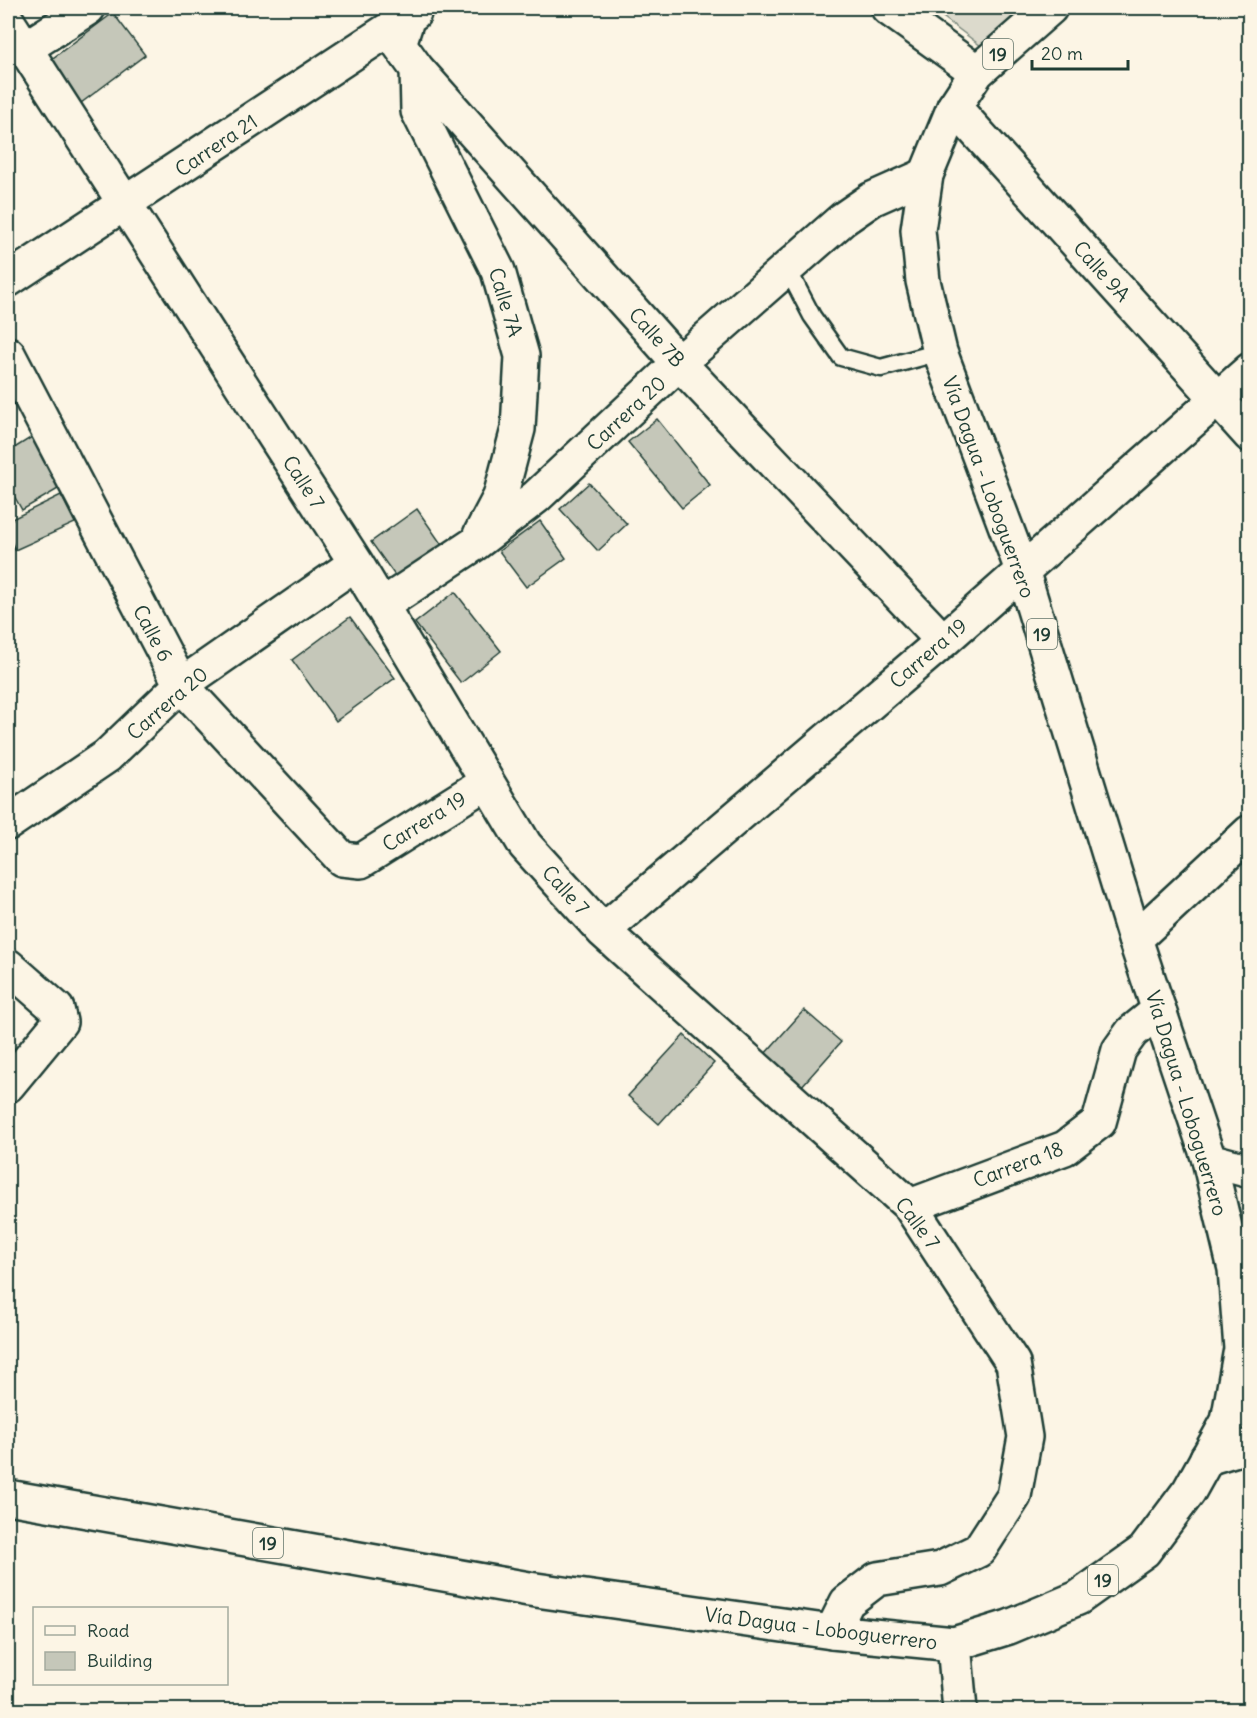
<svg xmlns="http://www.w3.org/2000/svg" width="1257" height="1718" viewBox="0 0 1257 1718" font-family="Delius,sans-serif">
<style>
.green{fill:#dcdacc;stroke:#7e8c80;stroke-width:1.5}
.building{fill:#c5c7b9;stroke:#1f3d34;stroke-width:1.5}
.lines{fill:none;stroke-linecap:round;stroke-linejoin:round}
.lane-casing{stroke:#1f3d34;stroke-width:21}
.street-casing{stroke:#1f3d34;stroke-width:38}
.primary-casing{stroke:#1f3d34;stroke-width:38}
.lane{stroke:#fcf5e5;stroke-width:16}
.street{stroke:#fcf5e5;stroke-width:33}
.primary{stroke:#fcf5e5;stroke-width:33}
.labels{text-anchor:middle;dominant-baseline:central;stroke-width:5;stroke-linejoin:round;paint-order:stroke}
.shield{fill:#fcf5e5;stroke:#617469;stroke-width:1.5}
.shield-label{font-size:18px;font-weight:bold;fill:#1f3d34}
.street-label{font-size:20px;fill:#1f3d34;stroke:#fcf5e5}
</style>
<rect width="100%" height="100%" fill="#fcf5e5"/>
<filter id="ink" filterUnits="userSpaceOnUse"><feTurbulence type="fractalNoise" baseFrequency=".0167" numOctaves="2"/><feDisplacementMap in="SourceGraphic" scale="12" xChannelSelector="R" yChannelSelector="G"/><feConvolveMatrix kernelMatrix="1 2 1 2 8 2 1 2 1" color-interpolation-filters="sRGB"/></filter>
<g filter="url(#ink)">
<path class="green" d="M931,8H1038L989,52Z"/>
<path class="building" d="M113,13L145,55L77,106L45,64Z
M657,419L710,485L682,508L628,442Z
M35,435L65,485L22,510L8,485V452Z
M589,483L627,524L598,551L560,509Z
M61,495L75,523L15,550L8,534V521Z
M417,509L442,545L396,577L371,542Z
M540,521L566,558L526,587L499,551Z
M455,592L501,651L461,683L415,623Z
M350,617L395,678L336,721L292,660Z
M804,1010L841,1042L801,1087L764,1055Z
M684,1035L714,1063L659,1124L628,1096Z"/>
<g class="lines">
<defs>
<path id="lane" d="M787,268L812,316L841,357L881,368L940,352"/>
<path id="street" d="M888,8L977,72
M408,17L399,44L417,69L679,363L943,641
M8,22L356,563L525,845L603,931L910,1206L1013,1363L1025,1437L1014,1496L979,1550L940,1569L877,1579L847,1602L832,1632
M24,49L88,8
M417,69L418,111L498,271L522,356L518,429L500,497L480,535
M954,107L1250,435
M8,280L414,13
M8,354L181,685L342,859L361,861L487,782
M381,606L476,543L536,497L679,363L843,219L872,199L926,175
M8,823L107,756L181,685L356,563
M603,931L943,641L1250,370
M1135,939L1250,832
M8,966L57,1009L60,1022L8,1085
M1209,1160L1250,1171
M910,1206L1065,1148L1099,1122L1119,1050L1132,1032L1159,1010
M1207,1458L1250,1445
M954,1644L960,1710"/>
<path id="primary" d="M8,1497L529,1589L832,1632L954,1644L1009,1627L1078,1598L1144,1551L1189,1491L1228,1421L1241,1349L1235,1269L1209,1160L1135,939L1022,570L940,352L923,281L918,230L926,175L954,107L977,72L1050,8"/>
</defs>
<use href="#lane" class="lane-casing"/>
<use href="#street" class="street-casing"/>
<use href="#primary" class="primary-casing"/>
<use href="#lane" class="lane"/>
<use href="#street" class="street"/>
<use href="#primary" class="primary"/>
</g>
</g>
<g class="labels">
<g class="shield">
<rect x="983" y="39" width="30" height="30" rx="4.5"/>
<rect x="1027" y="619" width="30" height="30" rx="4.5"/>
<rect x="253" y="1528" width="30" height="30" rx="4.5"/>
<rect x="1088" y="1565" width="30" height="30" rx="4.5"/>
</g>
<g class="shield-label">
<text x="998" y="54">19</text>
<text x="1042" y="634">19</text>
<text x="268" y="1543">19</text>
<text x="1103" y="1580">19</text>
</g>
<g class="street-label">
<text transform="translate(216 145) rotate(-34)">Carrera 21</text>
<text transform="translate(1102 271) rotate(48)">Calle 9A</text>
<text transform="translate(506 302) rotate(73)">Calle 7A</text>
<text transform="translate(657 337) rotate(48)">Calle 7B</text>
<text transform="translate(626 413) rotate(-43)">Carrera 20</text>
<text transform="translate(304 482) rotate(57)">Calle 7</text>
<text transform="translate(989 487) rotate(70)">Vía Dagua - Loboguerrero</text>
<text transform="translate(153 633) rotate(62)">Calle 6</text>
<text transform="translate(928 653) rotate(-41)">Carrera 19</text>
<text transform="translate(167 703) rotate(-41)">Carrera 20</text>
<text transform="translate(424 821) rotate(-32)">Carrera 19</text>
<text transform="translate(566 890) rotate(48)">Calle 7</text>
<text transform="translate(1187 1103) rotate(73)">Vía Dagua - Loboguerrero</text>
<text transform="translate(1018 1164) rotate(-21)">Carrera 18</text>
<text transform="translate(918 1223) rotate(53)">Calle 7</text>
<text transform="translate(821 1628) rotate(7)">Vía Dagua - Loboguerrero</text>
</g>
</g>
<rect width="1257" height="1718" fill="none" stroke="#fcf5e5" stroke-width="30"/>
<rect x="15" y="15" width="1227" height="1688" fill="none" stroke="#1f3d34" stroke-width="2" filter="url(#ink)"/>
<rect x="33" y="1607" width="195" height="78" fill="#fcf5e5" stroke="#a4ab9e" stroke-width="1.5"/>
<rect x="45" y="1626" width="30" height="9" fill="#fcf5e5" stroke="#a4ab9e" stroke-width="1.5"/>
<text x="87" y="1637" font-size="18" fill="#1f3d34">Road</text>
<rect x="45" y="1652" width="30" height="18" fill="#c5c7b9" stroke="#a4ab9e" stroke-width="1.5"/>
<text x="87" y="1667" font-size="18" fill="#1f3d34">Building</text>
<path d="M1032 60v9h96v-9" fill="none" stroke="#1f3d34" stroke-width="3"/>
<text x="1041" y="60" font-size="18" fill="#1f3d34" stroke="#fcf5e5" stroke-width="4.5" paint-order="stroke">20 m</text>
</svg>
